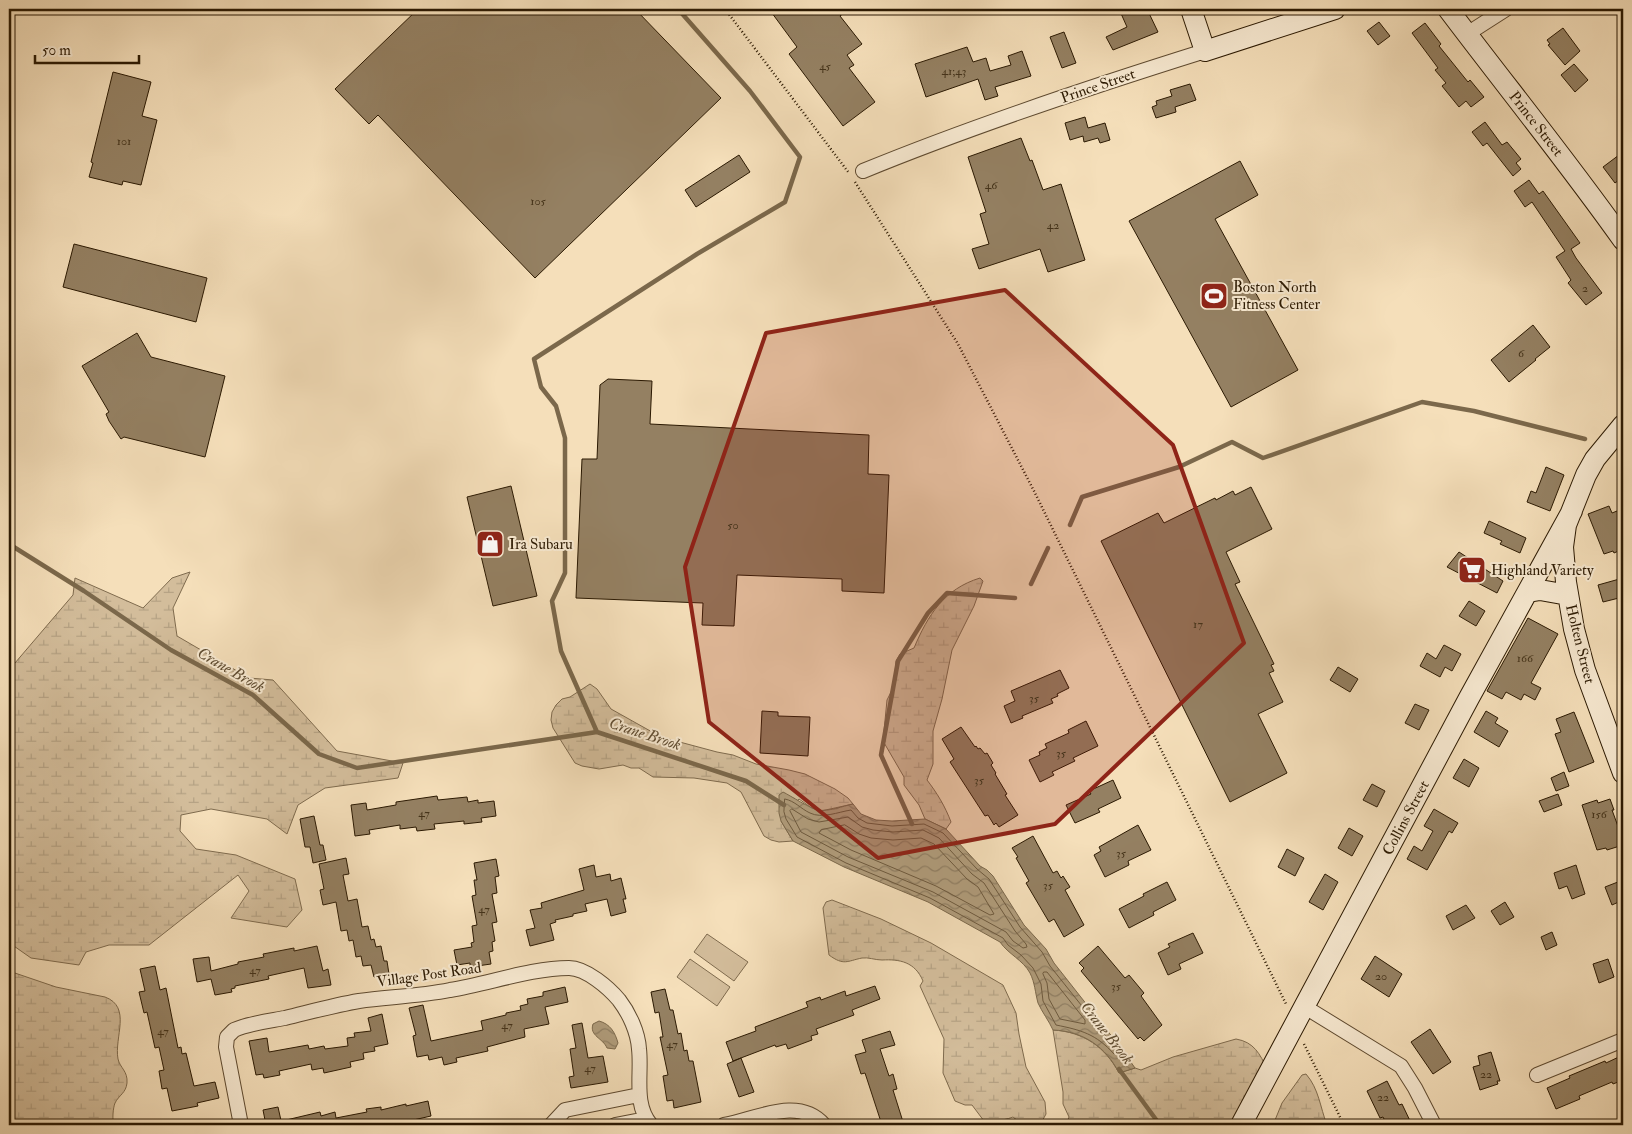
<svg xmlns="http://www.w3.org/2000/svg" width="1632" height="1134" viewBox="0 0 1632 1134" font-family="'IM FELL Double Pica',serif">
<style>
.wetland{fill:url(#wetland-marsh);stroke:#7f6b4e}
.pitch{fill:#d3bd9b;stroke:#7f6b4e}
.water{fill:url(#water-waves);stroke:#7b684b}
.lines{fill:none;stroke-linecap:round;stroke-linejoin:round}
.shore{stroke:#6e5a3e;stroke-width:1}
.stream{stroke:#7b684b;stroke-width:4.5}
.building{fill:#948062;stroke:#2b1902}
.minor-casing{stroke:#5e4a30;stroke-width:16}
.secondary-casing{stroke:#2b1902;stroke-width:22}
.path{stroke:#2b1902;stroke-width:2.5;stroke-dasharray:1 2.5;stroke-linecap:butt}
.minor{stroke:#f8ead2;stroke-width:14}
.secondary{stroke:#f8ead2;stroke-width:20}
.marked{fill:#8f2418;fill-opacity:0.2;stroke:#8f2418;stroke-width:4;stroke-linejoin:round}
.labels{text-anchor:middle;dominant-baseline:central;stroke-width:4;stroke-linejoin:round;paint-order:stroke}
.number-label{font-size:12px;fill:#45331a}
.street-label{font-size:15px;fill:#2b1902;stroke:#f8ead2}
.poi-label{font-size:15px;fill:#2b1902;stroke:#f8ead2;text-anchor:start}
.water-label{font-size:16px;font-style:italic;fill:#604d32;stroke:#f8ead2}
</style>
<defs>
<pattern id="wetland-marsh" width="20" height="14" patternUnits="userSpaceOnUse" patternTransform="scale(1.25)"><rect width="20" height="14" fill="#d3bd9b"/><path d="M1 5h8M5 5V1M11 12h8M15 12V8" fill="none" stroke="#b5a284"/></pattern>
<pattern id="water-waves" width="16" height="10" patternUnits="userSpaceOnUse" patternTransform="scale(1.25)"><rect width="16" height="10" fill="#b09c7b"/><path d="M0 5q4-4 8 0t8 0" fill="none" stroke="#8f7e63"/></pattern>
</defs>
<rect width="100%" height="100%" fill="#f5dfba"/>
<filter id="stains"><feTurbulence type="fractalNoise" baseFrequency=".004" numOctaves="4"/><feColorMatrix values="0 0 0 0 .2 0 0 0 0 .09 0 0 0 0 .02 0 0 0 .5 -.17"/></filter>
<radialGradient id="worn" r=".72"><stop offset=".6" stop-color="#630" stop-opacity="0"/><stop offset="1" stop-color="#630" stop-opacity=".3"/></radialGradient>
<path class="wetland" d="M190,572L173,608L177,636L249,678L273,680L337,751L403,763L398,778L325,788L298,805L287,834L267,819L211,809L181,815L180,831L196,849L236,855L295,879L302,910L287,927L231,918L249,891L238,875L149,945H109L86,952L79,965L31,958L11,944L9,945V700L14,696L9,679V670L73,595L75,578L143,608L172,578Z
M980,578L983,581L974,606L952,650L942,699L933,731V764L927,780C937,793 945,806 951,822L946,829L925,819L919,805L904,785V777L883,741L887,700L894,686L896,661L900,654L914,648C928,615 944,589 980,578Z
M590,684L597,689L611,709L661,737L717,752L733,755L756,764L789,770L805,774L835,789L848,798L853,804L821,811L813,809L799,799L781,821L793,841L779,842L771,840L764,836L741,792L727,783L694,778L653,777L639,768H631L623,765L599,769L582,766L575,763L553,728L551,720L552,712L556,705L562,699L570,697Z
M832,900L881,919L931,943L1003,985L1016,1013L1019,1034L1026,1067L1045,1102L1046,1114L1040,1125H1023L1013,1117C1000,1122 996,1119 984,1121L972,1105H965L955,1101L943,1073L944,1039L920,986L923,981C915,962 900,959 882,960C875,960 868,957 862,958C847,961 844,966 829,955L823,908L826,902Z
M9,971L56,987L105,997C132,1007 114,1037 118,1059C120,1068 128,1071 127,1083C126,1093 119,1095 115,1103C113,1108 112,1120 114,1125H9Z
M1053,1030C1084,1032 1105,1047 1119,1073L1135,1068L1141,1070L1173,1057L1236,1039C1254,1042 1260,1054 1267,1069L1239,1125H1066L1069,1117L1063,1104V1092Z
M1306,1074C1319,1089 1320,1107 1327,1125H1273L1282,1103L1302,1075Z"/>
<path class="pitch" d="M707,934L748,962L734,981L694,952Z
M690,959L730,987L717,1006L677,977Z"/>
<path class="water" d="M783,792C791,796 811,809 818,810C828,812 843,806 853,804L861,814L876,820L892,821L925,819L946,829L980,866L987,870L993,876L1024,925L1046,949L1054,963L1121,1048L1135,1068L1119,1073C1106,1047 1083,1031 1053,1030C1049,1021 1042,1012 1038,1003C1035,992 1035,983 1030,973C1023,960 1008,954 1000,942L928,902L844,867L793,841L781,821L779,813V795Z
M599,1021C610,1024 615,1032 618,1043L615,1049L607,1048C603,1038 589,1036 593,1024Z"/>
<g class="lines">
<path class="shore" d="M785,799C795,801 801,809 810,813C822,819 838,812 851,810L858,818L867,823L892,826L924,824L943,833L977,869L989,879L1020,927L1042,952L1050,966L1117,1050V1053L1114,1054C1096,1034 1081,1030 1056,1025L1043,1001L1041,984L1033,968L1021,955L1008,945L1003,938L930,898L846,863L797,837L786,819L784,812Z
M792,809L808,819L819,822L848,817L862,827L873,830L893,832L923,830L939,838L972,874L984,883L1015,931L1026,944L1027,947L1023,948L1013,941L1006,932L933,892L848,857L801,832L790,811Z
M845,825L859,834L871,838L893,840L921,838L934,844L967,879L978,887L994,914L990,915L936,886L851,850L819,833L821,830Z
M1044,972H1047L1085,1020V1024L1060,1019L1049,999L1047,983L1043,974Z"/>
<path class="stream" d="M1070,525L1082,497L1179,467L1232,442L1263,458L1422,402L1474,411L1585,439
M9,544L84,591L171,650L253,695L319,754L357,768L597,732L746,781L784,805
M1031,584L1048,548
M597,732L561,651L552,601L565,573V438L556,406L541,387L534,359L697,254L785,202L800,157L750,91L678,9
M912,824L881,755L898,661L928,613L947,593L1015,598
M1119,1069L1160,1125"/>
</g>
<path class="building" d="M418,9H635L721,98L535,278L378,115L369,124L335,89Z
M769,9H849L840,16L862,44L847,55L854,65L849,68L875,102L843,126L789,54L797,47Z
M1119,9H1147L1158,32L1113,50L1106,37L1127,27Z
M1379,22L1390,36L1378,45L1367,31Z
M1425,23L1441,44L1439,46L1468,82L1470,80L1484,97L1471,107L1466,101L1459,107L1442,86L1446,83L1435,70L1438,68L1412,33Z
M1563,28L1580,51L1565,65L1548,45L1550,44L1547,40Z
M1064,32L1076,63L1062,68L1050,37Z
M967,47L973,62L986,58L990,71L1011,65L1008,56L1022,51L1031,76L995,87L998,96L985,100L978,79L926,97L915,64Z
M1574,64L1588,80L1575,92L1561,75Z
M113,72L151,82L142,116L157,120L141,185L123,181L122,185L89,177L93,163L91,162Z
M1190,84L1196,100L1175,107L1176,112L1156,118L1152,107L1157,105L1156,101L1172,96L1170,90Z
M1085,117L1088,128L1105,123L1110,140L1100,143L1098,138L1084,142L1083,136L1070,140L1065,123Z
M1485,122L1502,145L1507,142L1521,159L1516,163L1521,169L1513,176L1487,143L1483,146L1472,132Z
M1021,138L1030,161L1032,160L1043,190L1061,184L1085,260L1048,272L1040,249L979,269L972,249L989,244L980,214L986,212L968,157Z
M1623,152V177L1615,183L1603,167Z
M739,155L750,172L696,207L685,190Z
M1240,161L1258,195L1215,219L1298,370L1231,407L1129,221Z
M1529,180L1539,194L1543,191L1580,243L1571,249L1576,258L1602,293L1586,305L1568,283L1571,280L1556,257L1565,251L1532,202L1525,207L1514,191Z
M74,244L207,278L196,322L63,287Z
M1533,325L1550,347L1535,359L1536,360L1509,382L1491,360Z
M137,333L151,357L225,376L205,457L124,437L121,439L109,421L106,414L109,412L82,366Z
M608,379L652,381L650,424L869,435L868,474L889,475L884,593L842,591V579L737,575L734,626L702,625L703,603L576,598L582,459H597L600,385Z
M1546,467L1564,475L1550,511L1527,502L1531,491L1536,493Z
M511,486L537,596L493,606L467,497Z
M1251,487L1272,529L1226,552L1240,582L1235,584L1274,664L1271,665L1274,671L1269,673L1283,702L1258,714L1287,773L1230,802L1101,541L1158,513L1164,523L1215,498L1216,500L1233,491L1235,495Z
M1609,506L1612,513L1617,511L1623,528L1618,531L1623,545V549L1614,553L1613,551L1604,554L1588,514Z
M1489,521L1526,538L1520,553L1500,544L1502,541L1484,533Z
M1459,552L1503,581L1497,593L1447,567Z
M1623,578V597L1603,602L1598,585Z
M1469,601L1485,611L1476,626L1459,616Z
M1528,618L1558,634L1531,683L1541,688L1535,700L1524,694L1521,700L1506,692L1502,699L1487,691Z
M1444,645L1461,654L1452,671L1445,667L1440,677L1420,666L1427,653L1436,659Z
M1338,667L1358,679L1350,692L1330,680Z
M1060,670L1069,688L1057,694L1058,696L1051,699L1053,703L1022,716L1023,718L1011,723L1004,706L1015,701L1011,691Z
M1415,704L1429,710L1419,730L1405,723Z
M762,711L778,712V716L810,717L808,756L760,753Z
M1486,711L1498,718L1495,723L1508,731L1499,747L1474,732Z
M1574,712L1594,762L1569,772L1555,734L1561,732L1556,719Z
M1086,721L1098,746L1073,758L1075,761L1052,772L1054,775L1040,782L1029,760L1040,755L1039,752L1047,748L1045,744L1069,733L1068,730Z
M961,727L975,747L976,746L978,749L980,748L985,754L987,753L993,763L991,765L996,773L995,774L1007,794L1005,795L1018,815L999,827L996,823L994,825L988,815L985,816L950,762L954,759L942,739Z
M1464,759L1479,768L1469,787L1453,778Z
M1564,772L1569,786L1556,791L1551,778Z
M1113,780L1121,798L1098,809L1100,812L1075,823L1066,805L1091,794L1089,791Z
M1372,784L1385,791L1377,807L1363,800Z
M1558,794L1562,805L1544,812L1539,801Z
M437,796L438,800L467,797L468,802L478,800V803L494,801L496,816L481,818L482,822L464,824V821L434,824L435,829L417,831L416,827L400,829V825L369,830L370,834L355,836L351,805L366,803L367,810L396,805V802Z
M1610,799L1614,810H1612L1623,840V845L1607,850L1606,848L1597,850L1582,805L1597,800L1598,803Z
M1434,809L1458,823L1452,833L1449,831L1427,870L1407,859L1414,846L1422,851L1433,831L1424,826Z
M314,816L320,845H323L326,860L313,863L310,847H305L300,819Z
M1138,825L1151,850L1128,861L1129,865L1105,877L1094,855L1101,851L1099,847Z
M1349,828L1363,836L1352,856L1338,848Z
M1033,836L1053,873L1057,871L1061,878L1063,876L1070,887L1065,890L1084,925L1064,937L1054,919L1049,922L1026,883L1029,881L1016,858L1018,857L1012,848Z
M1287,849L1304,858L1295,876L1278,867Z
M346,858L349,874L343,875L348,901L357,899L362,927L368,926L371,940L374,939L376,947L381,946L384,961H387L389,974L374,977L371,965L363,966L361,956L356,957L353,940L349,941L347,930L341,931L336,902L323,905L320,890L324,889L319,864Z
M496,859L499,876L495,877L497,893L492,894L497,922L492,923L495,941L492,942L493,951L489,952L491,964L470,967V963L457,965L454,950L472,947L471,943L474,942L472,926L477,925L472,896L476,895L474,880H477L474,863Z
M594,865L596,877L610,874L611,881L621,878L626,899H623L626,912L611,916L607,899L585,904L587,911L573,914V916L555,920L556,922L550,924L554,940L530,946L526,930L535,928L530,910L542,908L541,903L584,890L579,869Z
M1576,865L1585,894L1572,899L1567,886L1559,889L1554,873Z
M1325,874L1338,882L1323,910L1309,902Z
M1623,880V900L1612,905L1605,887Z
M1167,882L1176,900L1153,912L1154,915L1129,928L1119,909L1144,896L1143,894Z
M1505,902L1514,917L1500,925L1491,911Z
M1466,905L1475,918L1453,930L1446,916Z
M1552,932L1557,945L1546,950L1541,937Z
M1193,933L1203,953L1179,964L1181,969L1168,975L1158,953L1170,947L1168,944Z
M317,946L323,971L328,969L331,985L308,988L304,968L268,976L269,979L235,986V988L231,989L232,992L215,995L211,979L197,982L193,959L209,957L211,971L238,964V962L264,957L263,954L294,948V951Z
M1098,946L1125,978L1129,975L1144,993L1141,996L1162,1025L1144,1041L1140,1037L1138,1039L1081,971L1084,968L1079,963Z
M1375,956L1402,974L1389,997L1361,979Z
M1608,959L1614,977L1599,983L1593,964Z
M155,966L160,990L166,988L178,1048L181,1047L182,1054L186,1053L194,1086L215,1082L219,1098L197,1103L198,1106L172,1111L167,1088L162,1089L159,1071L164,1070L159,1047L155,1048L147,1012L144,1013L139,992L145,991L140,969Z
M875,986L880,999L852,1010L854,1015L816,1029L818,1034L811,1036L812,1040L788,1049L786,1044L776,1047L775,1045L733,1061L726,1042L756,1031L755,1027L808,1007L806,1002L820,997L821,1000L845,991L846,996Z
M565,987L568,1002L545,1007L549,1024L524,1029L525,1037L487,1047L488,1051L456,1058L457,1062L444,1065L442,1057L429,1060L428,1055L417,1057L413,1036L416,1035L409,1008L423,1005L431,1041L483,1030L481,1021L506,1015V1013L521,1010L520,1006L528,1004L527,999L543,996V992Z
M665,989L670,1010H673L678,1034L681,1033L684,1051L687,1050L689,1061H693L701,1102L674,1108L673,1100L667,1101L663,1076L668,1075L660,1037H663L659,1012L655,1013L651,992Z
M382,1014L388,1044L374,1047L375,1051L363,1053L364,1059L350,1062L351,1067L324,1073L323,1068L312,1070L311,1064L279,1071L280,1075L264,1078L263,1074L256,1075L249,1041L267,1038L269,1052L308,1045L309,1049L324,1046L325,1049L348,1046L347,1038L355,1037L354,1033L371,1031L368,1018Z
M582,1023L588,1058L603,1056L608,1082L571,1088L569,1077L574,1076L570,1049L576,1048L572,1025Z
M1430,1029L1451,1062L1433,1074L1411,1042Z
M890,1031L895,1045L880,1049L889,1076L893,1074L897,1089L893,1090L904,1125H882L865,1073L861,1074L855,1055L866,1052L862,1040Z
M1491,1052L1500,1081H1497L1498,1084L1480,1090L1473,1067L1480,1065L1478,1056Z
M1623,1055V1080L1613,1084L1612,1082L1579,1096L1580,1099L1556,1109L1547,1088L1570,1078L1569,1076L1605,1061L1606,1063Z
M741,1058L754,1092L739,1097L727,1064Z
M1387,1081L1399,1105L1402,1104L1412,1125H1387L1383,1117L1380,1118L1367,1091Z
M428,1101L431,1116L409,1121L410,1125H283L282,1121L320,1112L321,1116L335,1112L336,1118L367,1112L366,1109L381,1107V1110L406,1104V1106Z
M278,1107L282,1125H266L263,1110Z"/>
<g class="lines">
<defs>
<path id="minor" d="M1467,34L1506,9
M863,171C975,125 1090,87 1205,51
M1305,1007L1401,1066L1415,1088L1434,1125
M1537,1075L1623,1040
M241,1125L226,1047L227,1037L234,1030C250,1023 269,1021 285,1018C310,1012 335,1005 359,1001C389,997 420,996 450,990C488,984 531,968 569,968C586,968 609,988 619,1000C629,1013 638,1032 639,1049C642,1074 633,1104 651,1125
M551,1125L565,1110L639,1095
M615,1125L646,1119
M724,1125C755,1120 798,1095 824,1125"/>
<path id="secondary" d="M1191,9L1205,51L1335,9
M1448,9C1506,86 1567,161 1623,240
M1623,425L1595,459L1586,475L1566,525L1563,547L1566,582L1574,629L1585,670L1623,773
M1528,592L1540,590L1568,595
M1241,1125L1469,698L1572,511"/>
</defs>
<use href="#minor" class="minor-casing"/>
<use href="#secondary" class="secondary-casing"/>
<path class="path" d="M725,9L849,173
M855,182L958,344L1034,491L1286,1004
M1304,1044L1344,1125"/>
<use href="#minor" class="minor"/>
<use href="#secondary" class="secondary"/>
</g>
<path class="marked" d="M1005,290L1173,445L1244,643L1055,824L878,858L709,722L685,567L766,333Z"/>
<defs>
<symbol id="stadium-square" viewBox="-11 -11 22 22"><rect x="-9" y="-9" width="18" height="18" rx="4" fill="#8f2418" stroke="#f8ead2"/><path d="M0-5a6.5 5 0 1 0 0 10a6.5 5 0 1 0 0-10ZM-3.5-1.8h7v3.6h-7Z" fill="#fff"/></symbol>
<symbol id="shop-square" viewBox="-11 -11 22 22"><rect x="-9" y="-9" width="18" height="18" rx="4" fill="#8f2418" stroke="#f8ead2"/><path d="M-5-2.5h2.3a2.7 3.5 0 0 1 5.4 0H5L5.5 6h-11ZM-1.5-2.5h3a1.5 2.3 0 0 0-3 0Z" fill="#fff"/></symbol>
<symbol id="supermarket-square" viewBox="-11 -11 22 22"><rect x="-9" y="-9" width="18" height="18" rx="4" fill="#8f2418" stroke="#f8ead2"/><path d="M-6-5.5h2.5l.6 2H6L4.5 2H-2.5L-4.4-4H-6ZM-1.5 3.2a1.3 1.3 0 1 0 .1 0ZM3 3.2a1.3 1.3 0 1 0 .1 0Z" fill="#fff"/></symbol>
</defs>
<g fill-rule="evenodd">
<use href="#stadium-square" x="1198" y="280" width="32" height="32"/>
<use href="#shop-square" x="474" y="528" width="32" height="32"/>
<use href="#supermarket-square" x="1456" y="554" width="32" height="32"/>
</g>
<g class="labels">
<g class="number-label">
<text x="825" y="66">45</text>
<text x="954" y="71">41;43</text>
<text x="124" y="141">101</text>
<text x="991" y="185">46</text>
<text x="538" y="201">105</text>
<text x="1053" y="225">42</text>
<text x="1585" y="288">2</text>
<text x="1521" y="353">6</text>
<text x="733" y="525">50</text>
<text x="1198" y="624">17</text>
<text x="1525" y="658">166</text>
<text x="1034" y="698">35</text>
<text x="1061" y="753">35</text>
<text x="979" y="780">35</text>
<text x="424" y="813">47</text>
<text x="1599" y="814">156</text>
<text x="1121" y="853">35</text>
<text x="1048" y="885">35</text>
<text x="484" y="909">47</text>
<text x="255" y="970">47</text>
<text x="1381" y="976">20</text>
<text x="1116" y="986">35</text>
<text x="507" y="1025">47</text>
<text x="163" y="1031">47</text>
<text x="672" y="1044">47</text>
<text x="590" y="1068">47</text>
<text x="1486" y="1074">22</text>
<text x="1383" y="1097">22</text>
</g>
<g class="street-label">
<text transform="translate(1098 86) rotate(-19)">Prince Street</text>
<text transform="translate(1536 124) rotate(52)">Prince Street</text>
<text transform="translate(1580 644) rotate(76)">Holten Street</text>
<text transform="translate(1406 818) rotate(-62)">Collins Street</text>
<text transform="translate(429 975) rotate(-8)">Village Post Road</text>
</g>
<g class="poi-label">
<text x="1233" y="287">Boston North<tspan x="1233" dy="17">Fitness Center</tspan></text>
<text x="509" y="544">Ira Subaru</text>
<text x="1491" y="570">Highland Variety</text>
</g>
<g class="water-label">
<text transform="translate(231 670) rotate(30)">Crane Brook</text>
<text transform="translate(645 734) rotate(18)">Crane Brook</text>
<text transform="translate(1107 1033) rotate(52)">Crane Brook</text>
</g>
</g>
<rect width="1632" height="1134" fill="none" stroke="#f5dfba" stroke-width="30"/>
<rect x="10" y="10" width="1612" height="1114" fill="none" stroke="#2b1902" stroke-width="2.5"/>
<rect x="15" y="15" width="1602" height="1104" fill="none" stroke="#2b1902"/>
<path d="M35 55v8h104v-8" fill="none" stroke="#2b1902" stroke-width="2.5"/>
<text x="42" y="55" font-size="15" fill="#2b1902" stroke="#f8ead2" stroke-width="4" paint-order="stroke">50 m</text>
<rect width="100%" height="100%" filter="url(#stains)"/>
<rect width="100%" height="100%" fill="url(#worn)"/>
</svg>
